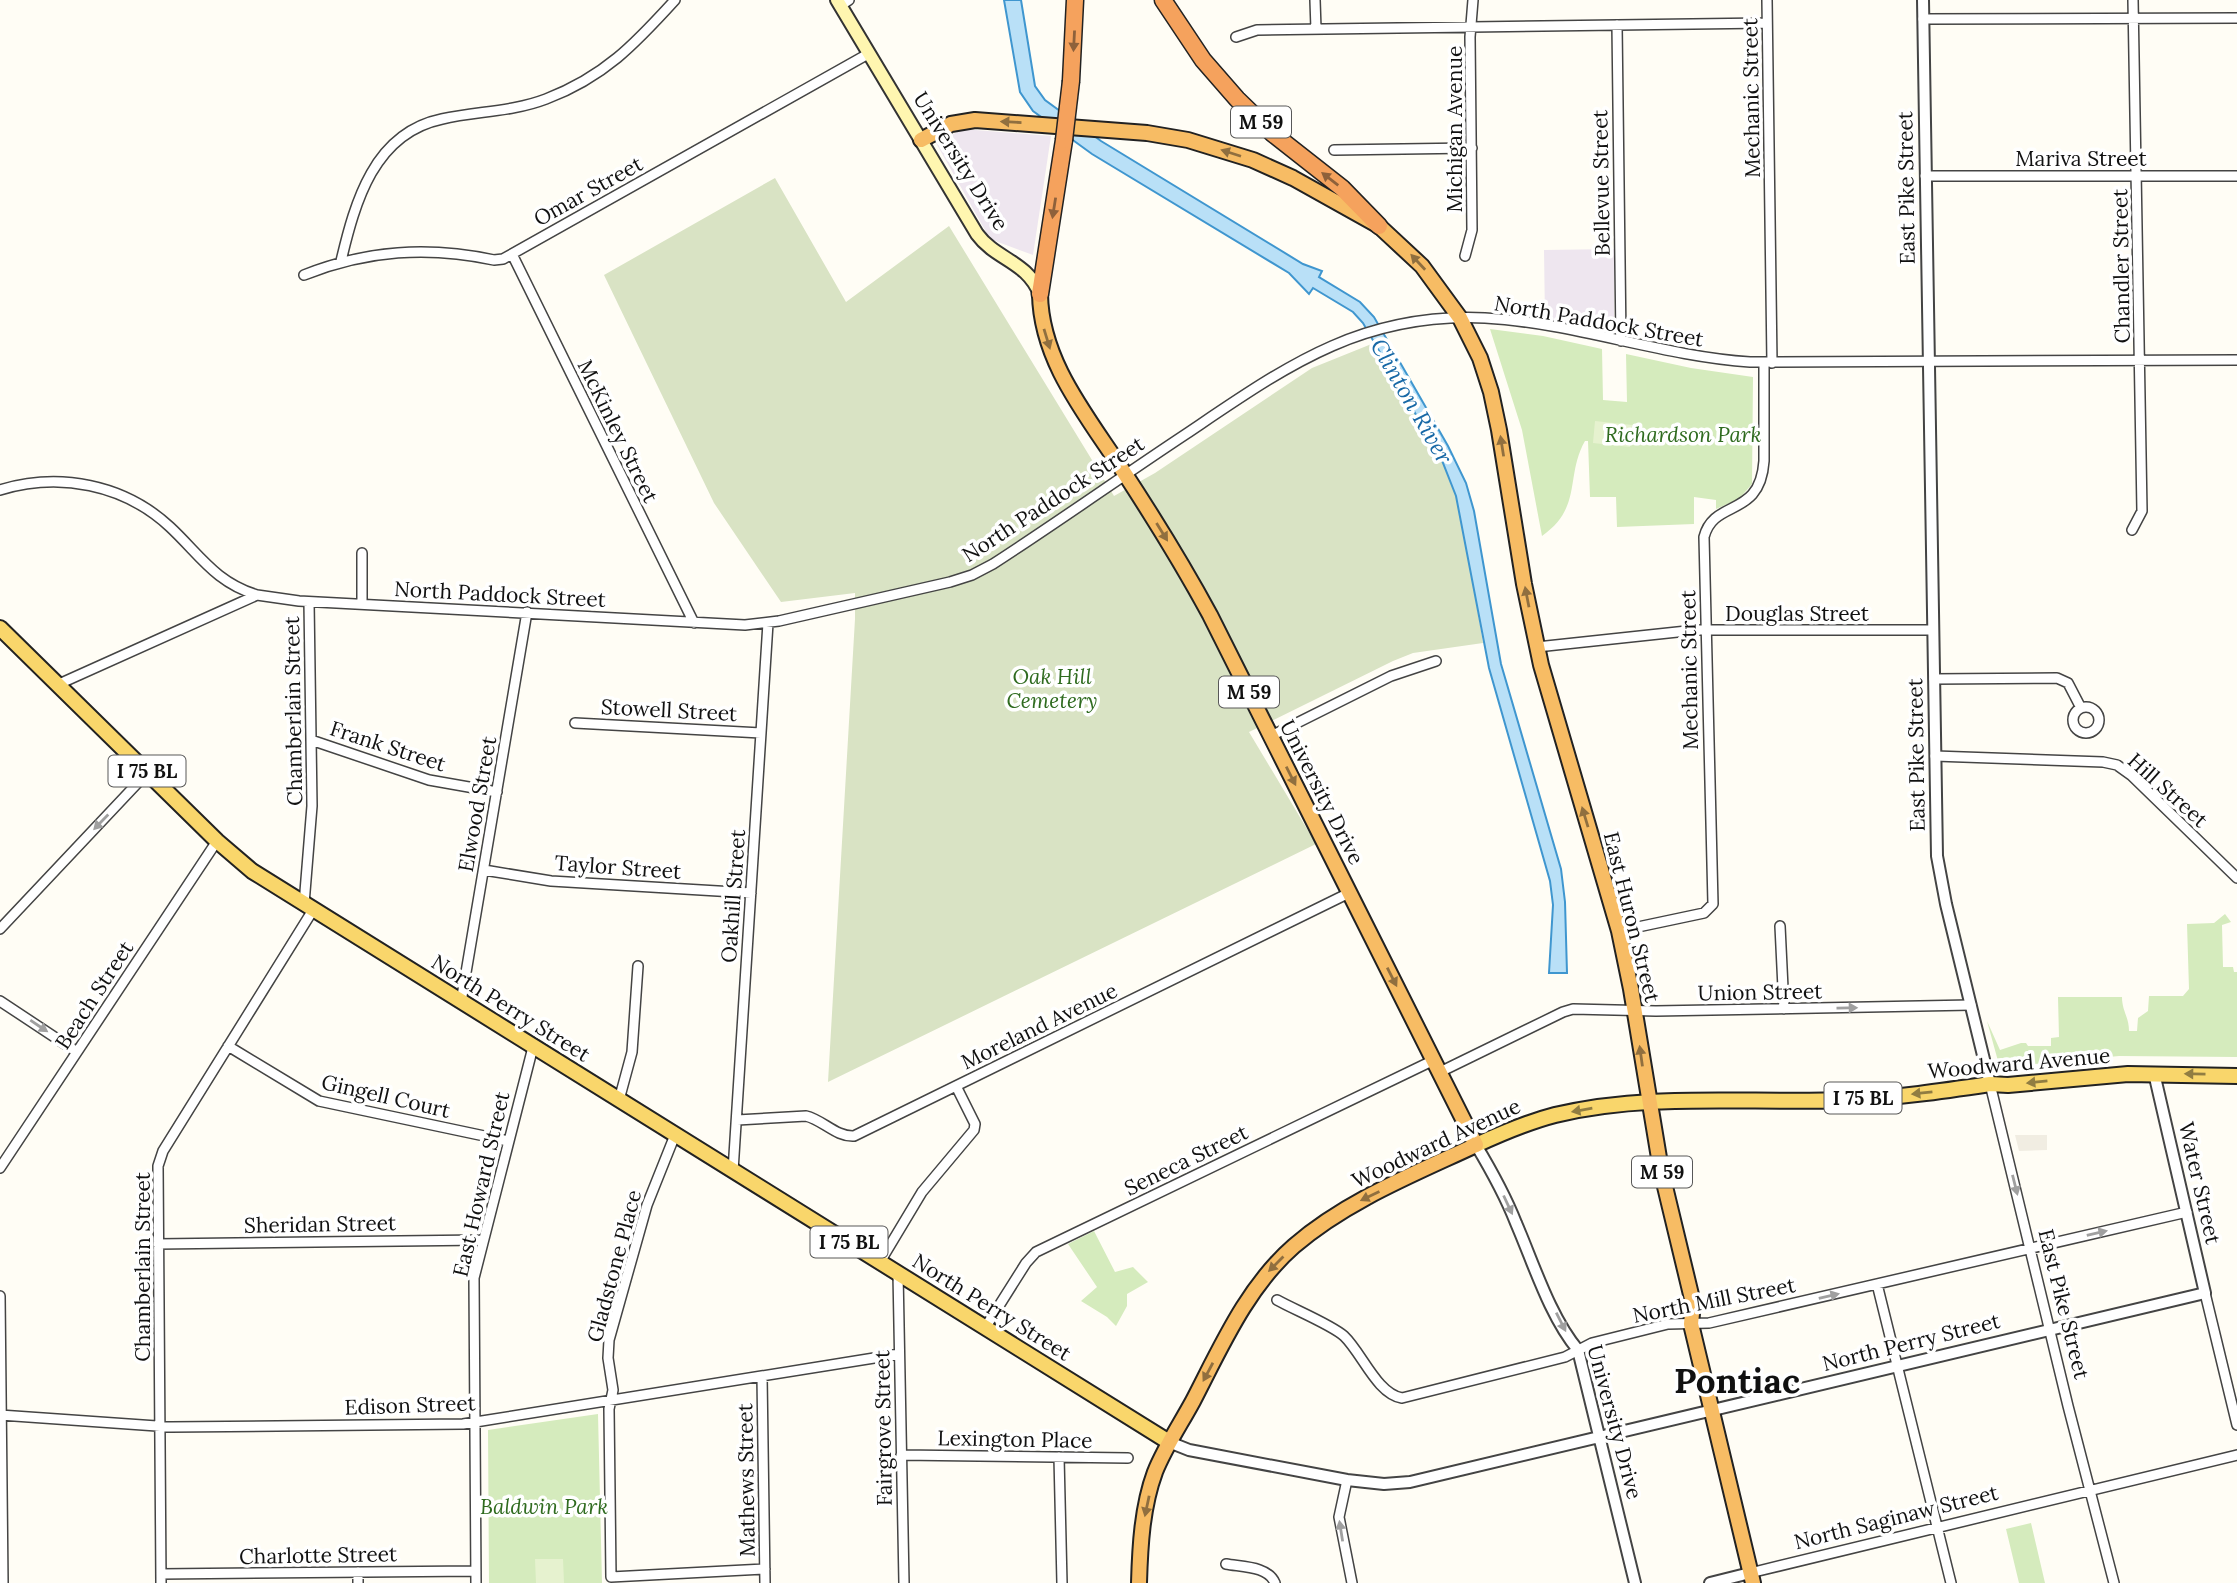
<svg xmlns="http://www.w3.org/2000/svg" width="2237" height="1583" viewBox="0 0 2237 1583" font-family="Lora,serif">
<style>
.industrial{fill:#eee6ef}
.green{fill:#d5ebbd}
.cemetery{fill:#d9e3c4}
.pitch{fill:#e6f2cf}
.plaza{fill:#f1ede2}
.water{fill:#b9e0f7;stroke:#3f96cf;stroke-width:2}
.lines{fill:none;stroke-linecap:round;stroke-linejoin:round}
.minor-casing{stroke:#444;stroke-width:12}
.tertiary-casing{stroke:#444;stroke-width:14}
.secondary-casing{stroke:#333;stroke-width:16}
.primary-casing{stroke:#222;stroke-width:18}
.trunk-casing{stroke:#222;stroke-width:18}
.motorway-casing{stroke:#222;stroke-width:19}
.minor{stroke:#fff;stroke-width:9}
.tertiary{stroke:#fff;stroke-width:10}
.secondary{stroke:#fff6b0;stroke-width:12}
.primary{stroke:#f9d66b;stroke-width:14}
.trunk{stroke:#f7bc64;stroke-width:14}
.motorway{stroke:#f5a25d;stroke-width:16}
.motorway-bridge-casing{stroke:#222;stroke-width:19;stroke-linecap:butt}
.motorway-bridge{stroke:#f5a25d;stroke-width:16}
.oneway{fill:#8e613b}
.oneway2{fill:#906f3f}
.oneway3{fill:#a0a0a0}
.oneway4{fill:#917d42}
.labels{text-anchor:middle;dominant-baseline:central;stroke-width:7;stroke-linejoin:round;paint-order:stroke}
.shield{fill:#fff;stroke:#585858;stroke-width:2}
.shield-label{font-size:19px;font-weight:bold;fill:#111}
.street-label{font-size:21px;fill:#111;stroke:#fff}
.park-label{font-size:21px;font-style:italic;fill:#2f6b1f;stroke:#fff}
.water-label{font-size:23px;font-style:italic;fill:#1768a6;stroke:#fff}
.town-label{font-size:35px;font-weight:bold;fill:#111;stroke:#fff}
</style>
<rect width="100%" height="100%" fill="#fffdf5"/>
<path class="industrial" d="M963,129L1051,136L1033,255L990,239L936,143Z
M1614,249V325L1610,331L1545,320L1544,250Z"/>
<path class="green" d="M1490,329L1543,336L1602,349L1603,400L1627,402L1626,354L1691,368L1753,377L1752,484L1739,499L1716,509V500L1694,497V524L1617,527L1616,497H1590L1588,441H1585C1565,476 1583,507 1542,536L1522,430Z
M2225,914L2231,922L2222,925L2223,967H2233L2234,972H2237V1057L2119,1056L2013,1066L2004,1065L1998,1061L1987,1021L2000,1050L2021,1043H2026L2028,1046H2051V1038L2059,1037L2058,997H2122C2122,1011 2129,1017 2129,1031H2137L2138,1018L2148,1011L2149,996H2183L2189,989L2187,924L2214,923Z
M1094,1231L1115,1272L1133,1267L1148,1282L1127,1294V1306L1116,1326L1107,1317L1081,1301L1097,1287L1068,1244Z
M598,1414L602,1583H489L488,1430Z
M2031,1523L2045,1583H2019L2006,1529Z"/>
<path class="cemetery" d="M775,178L846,302L949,226L1114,496L1155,473L1312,368L1374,343L1441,458L1454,488L1461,513L1483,643L1413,653L1393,661L1249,732L1316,844L828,1082L855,619V593L781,602L714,503L604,275Z"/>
<path class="pitch" d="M1595,421L1632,425L1630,447L1593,443Z
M535,1559H563L564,1583H536Z"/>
<path class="plaza" d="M2015,1135H2047V1150L2019,1151Z"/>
<path class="water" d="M1004,0H1021L1035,86L1045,100L1101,141L1303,264L1322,271L1319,277L1360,302L1374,317L1448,446L1466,483L1474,511L1501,664L1561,869L1565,902L1567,973H1549L1553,905L1550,881L1489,668L1456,496L1441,458L1363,323L1353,312L1313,288L1309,294L1289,273L1092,154L1033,111L1020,92Z"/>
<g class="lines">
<defs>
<path id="minor" d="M1315,0L1316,29
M1767,0L1772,363
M840,6L849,0
M1923,19L2237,18
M1617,25L1621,341
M1236,37L1257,30L1767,23
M1334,150L1472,148
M1925,176H2237
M512,254L694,623
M1465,256L1472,230L1470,37L1473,0
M341,261C355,202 374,133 442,119C477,111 512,112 546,99C604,77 635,44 675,0
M304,275C367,250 428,246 494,260L503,259L868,54
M0,490C59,472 124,484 170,527C200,555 215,582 257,595
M2132,530L2142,511L2133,0
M362,604V553
M1537,647L1696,630H1933
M1934,679L2057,678L2068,683L2081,708
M59,684L257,595L299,601L745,625L779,621L950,582L972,575L993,564C1058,522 1121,477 1186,434C1284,368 1360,312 1485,318C1575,323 1661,356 1750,362L2237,360
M2073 720a13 13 0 1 1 26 0a13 13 0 1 1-26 0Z
M575,723L761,733
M1271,736L1391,676L1436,661
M311,740L429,780L497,792
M1935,756L2103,762L2117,765L2131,775L2237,878
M484,870L551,881L751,893
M304,904L312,806L309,602
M1780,926L1784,1009
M0,929L148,772
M1619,931L1704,913L1713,904L1704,537C1714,498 1760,519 1764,461V362
M0,1001L77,1052
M461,1002L527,612
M228,1046L319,1101L508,1141
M1440,1072L1563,1012L1573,1009L1656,1011L1971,1005
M1990,1084L2068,1406L2114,1583
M619,1100L632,1052L638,966
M737,1120L806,1116C823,1120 836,1137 854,1136L1349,893
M675,1135L647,1205L609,1340L608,1358L613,1390L609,1409L611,1577L765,1569
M0,1168L217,841
M733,1171L768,623
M158,1244L483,1240
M880,1262L922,1192L974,1130L975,1124L956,1086
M898,1273L904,1583
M1877,1284L1951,1583
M2205,1293L2237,1425
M0,1296L3,1583
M1277,1300C1293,1309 1332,1325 1344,1336C1362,1353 1377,1394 1402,1398L1565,1357L1592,1343L1668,1324L1709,1323L2187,1212
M985,1328L1026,1263L1036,1252L1434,1060
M762,1376L765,1583
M0,1415L171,1427L463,1424L899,1354
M901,1455L1128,1458
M1059,1457L1062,1583
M1347,1480L1339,1517L1352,1583
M1226,1564C1242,1567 1268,1566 1275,1583
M358,1572V1583
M1750,1573L2237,1455
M161,1574L476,1571
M161,1583L158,1166L163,1151L313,910
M476,1583L474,1278L533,1047"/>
<path id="tertiary" d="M1923,0L1937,856L1946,904L1990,1084
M1476,1145C1491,1170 1505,1195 1516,1223C1533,1262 1550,1317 1578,1350L1635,1583
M1169,1442L1189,1450L1347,1480L1384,1484L1410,1482L2205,1293L2154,1073
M1710,1583L1750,1573"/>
<path id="secondary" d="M837,0L977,234C996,260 1027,261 1040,294"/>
<path id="primary" d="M0,628L217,841L252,871L1169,1442
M1476,1145C1502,1133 1528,1122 1555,1115C1651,1092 1750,1104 1847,1100C1895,1098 1943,1091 1990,1084L2008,1085L2128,1074L2237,1076"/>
<path id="trunk" d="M921,140L951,124L975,120L1147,133L1188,140L1253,160L1293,178L1379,226L1422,266L1460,318L1480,358L1491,392L1499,430L1524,584L1541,665L1619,931L1631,989L1661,1170L1693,1303L1691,1324L1753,1583
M1040,294C1041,363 1089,418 1125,474C1155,520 1184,567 1210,615L1476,1145C1414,1174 1346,1201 1294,1246C1247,1287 1221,1347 1193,1401C1180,1425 1165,1447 1155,1472C1142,1507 1140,1547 1139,1583"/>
<path id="motorway" d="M1163,0L1203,60L1237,99L1272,133L1342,188L1379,226
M1071,81L1075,0
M1040,294L1064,140"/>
</defs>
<use href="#minor" class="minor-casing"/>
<use href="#tertiary" class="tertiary-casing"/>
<use href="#secondary" class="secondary-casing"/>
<use href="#primary" class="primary-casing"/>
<use href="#trunk" class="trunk-casing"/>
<use href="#motorway" class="motorway-casing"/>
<use href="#minor" class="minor"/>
<use href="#tertiary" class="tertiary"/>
<use href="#secondary" class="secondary"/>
<use href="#primary" class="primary"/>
<use href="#trunk" class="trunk"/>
<use href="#motorway" class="motorway"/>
<defs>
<path id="motorway-bridge" d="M1064,140L1071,81"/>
</defs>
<use href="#motorway-bridge" class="motorway-bridge-casing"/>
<use href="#motorway-bridge" class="motorway-bridge"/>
</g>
<defs><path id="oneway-solid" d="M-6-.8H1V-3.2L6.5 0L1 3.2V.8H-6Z" transform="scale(1.75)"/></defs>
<g class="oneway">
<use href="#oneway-solid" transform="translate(1074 41) rotate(93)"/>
<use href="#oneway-solid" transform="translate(1330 179) rotate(-142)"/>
<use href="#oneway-solid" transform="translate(1054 208) rotate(99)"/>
</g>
<g class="oneway2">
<use href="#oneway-solid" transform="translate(1011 122) rotate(-177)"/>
<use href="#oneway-solid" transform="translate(1231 153) rotate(-162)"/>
<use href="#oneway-solid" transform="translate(1418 262) rotate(-133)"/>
<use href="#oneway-solid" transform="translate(1047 339) rotate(73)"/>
<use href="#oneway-solid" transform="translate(1502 446) rotate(-99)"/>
<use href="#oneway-solid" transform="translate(1162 532) rotate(58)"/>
<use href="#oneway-solid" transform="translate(1527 597) rotate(-101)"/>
<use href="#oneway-solid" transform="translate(1291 776) rotate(63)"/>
<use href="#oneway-solid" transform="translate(1585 817) rotate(-107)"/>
<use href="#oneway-solid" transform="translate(1392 977) rotate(63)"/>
<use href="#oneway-solid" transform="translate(1641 1056) rotate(-98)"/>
<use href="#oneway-solid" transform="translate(1370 1196) rotate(154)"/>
<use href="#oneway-solid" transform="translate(1276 1264) rotate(135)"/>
<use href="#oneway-solid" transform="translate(1208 1372) rotate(118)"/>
<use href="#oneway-solid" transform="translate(1147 1506) rotate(102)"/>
</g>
<g class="oneway3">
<use href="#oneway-solid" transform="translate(101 822) rotate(134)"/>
<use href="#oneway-solid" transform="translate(1847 1008) rotate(-1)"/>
<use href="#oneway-solid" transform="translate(39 1026) rotate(34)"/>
<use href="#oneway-solid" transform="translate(2015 1185) rotate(76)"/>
<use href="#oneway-solid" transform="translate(1508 1205) rotate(65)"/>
<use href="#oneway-solid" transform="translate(2097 1233) rotate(-13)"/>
<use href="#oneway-solid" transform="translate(1829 1296) rotate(-13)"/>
<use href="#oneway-solid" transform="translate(1561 1322) rotate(63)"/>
<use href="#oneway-solid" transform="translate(1341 1531) rotate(-99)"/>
</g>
<g class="oneway4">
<use href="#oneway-solid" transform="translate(2195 1074) rotate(-179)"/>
<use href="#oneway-solid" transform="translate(2037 1082) rotate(174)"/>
<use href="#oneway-solid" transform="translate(1922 1093) rotate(174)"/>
<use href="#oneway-solid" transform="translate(1582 1110) rotate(170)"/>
</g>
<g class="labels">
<g class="shield">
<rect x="1231" y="106.5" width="60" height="31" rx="5"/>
<rect x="1219" y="676.5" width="60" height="31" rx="5"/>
<rect x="108.5" y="755.5" width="77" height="31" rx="5"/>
<rect x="1824.5" y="1082.5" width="77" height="31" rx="5"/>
<rect x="1632" y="1156.5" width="60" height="31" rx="5"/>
<rect x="810.5" y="1226.5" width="77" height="31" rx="5"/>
</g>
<g class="shield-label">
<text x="1261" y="122">M 59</text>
<text x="1249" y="692">M 59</text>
<text x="147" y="771">I 75 BL</text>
<text x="1863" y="1098">I 75 BL</text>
<text x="1662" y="1172">M 59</text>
<text x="849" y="1242">I 75 BL</text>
</g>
<g class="street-label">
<text transform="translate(1751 98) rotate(-91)">Mechanic Street</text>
<text transform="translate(1454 129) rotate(-90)">Michigan Avenue</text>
<text x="2081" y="158">Mariva Street</text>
<text transform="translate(961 161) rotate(58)">University Drive</text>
<text transform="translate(1601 183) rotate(-91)">Bellevue Street</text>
<text transform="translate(1906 188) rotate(-91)">East Pike Street</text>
<text transform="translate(588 191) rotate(-29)">Omar Street</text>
<text transform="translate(2121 266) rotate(-91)">Chandler Street</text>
<text transform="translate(1599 321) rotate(10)">North Paddock Street</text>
<text transform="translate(618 431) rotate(64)">McKinley Street</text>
<text transform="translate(1053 499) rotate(-33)">North Paddock Street</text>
<text transform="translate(500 594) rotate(3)">North Paddock Street</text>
<text x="1797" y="613">Douglas Street</text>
<text transform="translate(1689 670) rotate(-91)">Mechanic Street</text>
<text transform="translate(669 710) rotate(3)">Stowell Street</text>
<text transform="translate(293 711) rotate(-91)">Chamberlain Street</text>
<text transform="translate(388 746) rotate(18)">Frank Street</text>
<text transform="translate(1916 755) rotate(-91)">East Pike Street</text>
<text transform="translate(2168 790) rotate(42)">Hill Street</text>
<text transform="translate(1322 792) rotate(63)">University Drive</text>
<text transform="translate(477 804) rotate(-80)">Elwood Street</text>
<text transform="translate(618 867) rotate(4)">Taylor Street</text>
<text transform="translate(733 896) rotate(-86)">Oakhill Street</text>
<text transform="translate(1632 917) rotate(76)">East Huron Street</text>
<text transform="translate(1760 992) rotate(-1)">Union Street</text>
<text transform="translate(94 995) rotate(-57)">Beach Street</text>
<text transform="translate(511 1008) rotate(32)">North Perry Street</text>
<text transform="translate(1039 1026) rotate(-26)">Moreland Avenue</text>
<text transform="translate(2019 1063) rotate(-5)">Woodward Avenue</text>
<text transform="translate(386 1096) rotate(13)">Gingell Court</text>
<text transform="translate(1436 1143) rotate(-25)">Woodward Avenue</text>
<text transform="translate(1186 1160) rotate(-26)">Seneca Street</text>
<text transform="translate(2200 1183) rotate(77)">Water Street</text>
<text transform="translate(481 1184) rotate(-77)">East Howard Street</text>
<text transform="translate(320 1224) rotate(-1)">Sheridan Street</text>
<text transform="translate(614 1266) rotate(-75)">Gladstone Place</text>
<text transform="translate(142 1267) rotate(-90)">Chamberlain Street</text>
<text transform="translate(1714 1300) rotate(-11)">North Mill Street</text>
<text transform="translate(2064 1304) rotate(76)">East Pike Street</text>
<text transform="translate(992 1307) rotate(32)">North Perry Street</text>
<text transform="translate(1911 1342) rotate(-14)">North Perry Street</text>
<text transform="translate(410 1405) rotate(-2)">Edison Street</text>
<text transform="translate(1615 1422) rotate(75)">University Drive</text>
<text transform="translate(883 1428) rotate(-91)">Fairgrove Street</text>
<text transform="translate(1015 1439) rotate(1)">Lexington Place</text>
<text transform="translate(746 1480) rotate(-91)">Mathews Street</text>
<text transform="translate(1896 1517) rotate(-14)">North Saginaw Street</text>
<text transform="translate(318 1555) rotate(-1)">Charlotte Street</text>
</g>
<g class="park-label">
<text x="1683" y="434">Richardson Park</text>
<text x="1052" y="676">Oak Hill<tspan x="1052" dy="24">Cemetery</tspan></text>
<text x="544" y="1506">Baldwin Park</text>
</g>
<g class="water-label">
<text transform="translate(1412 401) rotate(60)">Clinton River</text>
</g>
<g class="town-label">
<text x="1737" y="1380">Pontiac</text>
</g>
</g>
</svg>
